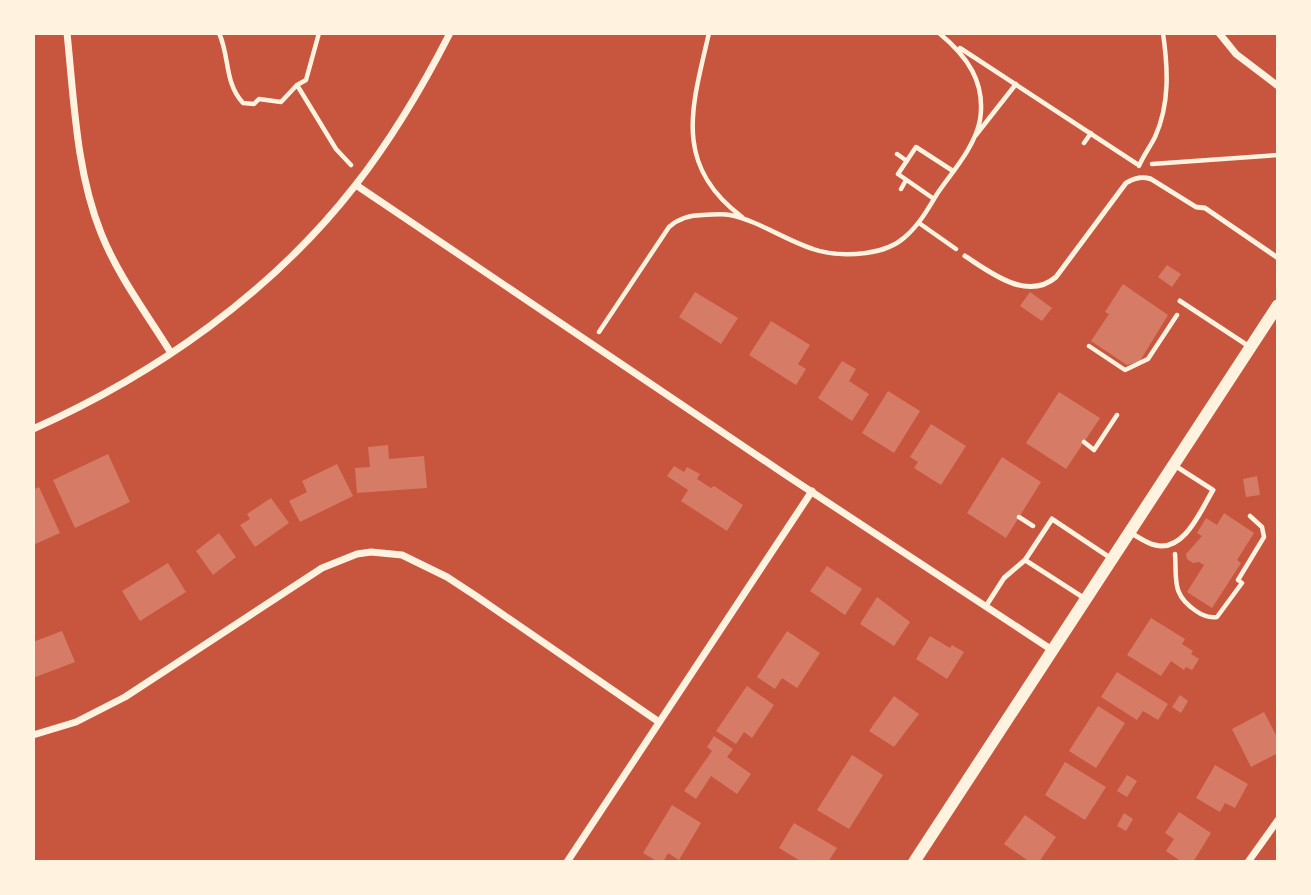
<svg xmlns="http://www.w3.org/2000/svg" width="1311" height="895" viewBox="0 0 1311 895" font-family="'DejaVu Sans',sans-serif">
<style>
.building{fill:#d67c66}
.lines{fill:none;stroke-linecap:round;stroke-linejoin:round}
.path{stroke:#fff3e0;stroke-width:4.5}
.service{stroke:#fff3e0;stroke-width:5}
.minor{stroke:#fff3e0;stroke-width:7}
.tertiary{stroke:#fff3e0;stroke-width:12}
</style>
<rect width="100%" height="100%" fill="#c8553d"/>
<path class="building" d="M1167,265L1181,274L1172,287L1158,277Z
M1123,284L1168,315L1140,361L1127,365L1091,341L1109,314L1105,312Z
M695,292L738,318L721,344L679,317Z
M1030,292L1052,308L1042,321L1020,306Z
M771,321L810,345L798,364L806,369L796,385L749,355Z
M842,361L856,369L849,381L869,394L852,421L818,398Z
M888,391L920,411L894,453L862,433Z
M1059,392L1100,418L1066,469L1026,443Z
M931,424L966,446L941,485L914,468L918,462L910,457Z
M388,445L389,459L424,456L427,488L357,493L355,468L370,467L368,447Z
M108,454L130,502L75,528L53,480Z
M1002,457L1041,482L1006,538L967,513Z
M337,464L353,496L300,522L289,501L307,492L302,481Z
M674,466L684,472L687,467L700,474L697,479L711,488L714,486L743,505L727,531L681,501L688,490L667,476Z
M1257,476L1260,495L1246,497L1243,479Z
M39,487L60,533L33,545V490Z
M271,498L289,523L255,547L240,525L250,519L247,514Z
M1224,513L1254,533L1237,560L1241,563L1212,608L1187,592L1204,565L1199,562L1193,563L1187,559L1186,554L1202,536L1197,533L1206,518L1217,525Z
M219,533L236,557L213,575L196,551Z
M168,563L186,592L140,621L122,591Z
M827,566L862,589L845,615L810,591Z
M877,597L910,622L894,646L860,624Z
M1151,618L1185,639L1182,644L1193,651L1191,654L1199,659L1192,670L1186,667L1184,670L1171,661L1161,676L1127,655Z
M62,631L75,662L33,678V642Z
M787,631L820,653L797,688L782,678L775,689L757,677Z
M930,636L950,648L952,645L964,652L947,679L916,659Z
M1117,672L1168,704L1158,720L1143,711L1137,720L1101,697Z
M747,686L774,705L752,738L744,732L736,744L716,731Z
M1180,695L1188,701L1181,713L1172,707Z
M894,696L919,714L894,747L869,731Z
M1098,706L1125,723L1096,768L1069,751Z
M1264,712L1278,739V753L1251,767L1232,729Z
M714,736L733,749L727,757L751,774L737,794L711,776L696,799L684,791L712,751L707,747Z
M852,755L883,775L849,829L817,810Z
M1065,762L1106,787L1085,820L1045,795Z
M1215,765L1248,784L1235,808L1225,803L1220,812L1196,798Z
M1127,775L1137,781L1127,797L1117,791Z
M672,805L701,823L679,860L668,853L663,862H658L643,853Z
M1179,812L1211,833L1193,862H1182L1166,851L1174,839L1165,833Z
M1124,813L1133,819L1126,831L1117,826Z
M1025,815L1056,837L1039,862H1030L1004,844Z
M794,823L837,848L828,862H802L779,848Z"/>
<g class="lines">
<path class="path" d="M219,33C230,57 224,82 243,103L254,104L259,99L281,102L297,85L306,80L319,33
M709,33C692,107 672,164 742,217
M960,48L1137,164
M297,85L336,149L351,165
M976,135L1016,84
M1084,143L1091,133
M897,154L907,161
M1152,164L1278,155
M1139,166C1143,156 1150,147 1155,137C1170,104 1168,68 1163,33
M901,189L906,180
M934,199L898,174L916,147L953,171
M919,223L956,249
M599,332L669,227C679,218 690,215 703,215C712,215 721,213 730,215C759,221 785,240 813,249C830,255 849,255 866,253C881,251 894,247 905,237C919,225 928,209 937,194C952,172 975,147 980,120C986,82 967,56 939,33
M1089,346L1125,370L1148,359L1177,315
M1084,442L1094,450L1117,415
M1019,517L1033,526
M1175,554C1177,580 1171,594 1196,611C1203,616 1209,618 1217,617L1242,583L1238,580L1264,537L1262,527L1250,516"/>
<path class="service" d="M965,256C990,272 1027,302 1056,277L1126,183C1134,178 1141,176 1151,179L1196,207L1205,208L1278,258
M1180,301L1250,347
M1129,532C1137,536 1146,543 1155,545C1184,553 1201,510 1213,490L1174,465
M1025,560L1084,598
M986,606L1004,578L1025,560L1052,519L1112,559"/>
<path class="minor" d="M67,33C74,99 76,171 101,233C118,276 147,314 171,353
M1219,33L1236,54L1278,86
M356,185L783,473L1052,650
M33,429C156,374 271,293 354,187C391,140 423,86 450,33
M33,735L76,722L125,697L322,568L357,554L371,552L402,555L447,577L476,596L659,722
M567,862L812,491
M1248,862L1278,820"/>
<path class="tertiary" d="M914,862L1278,305"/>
</g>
<rect width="1311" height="895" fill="none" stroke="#fff3e0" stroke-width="70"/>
</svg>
